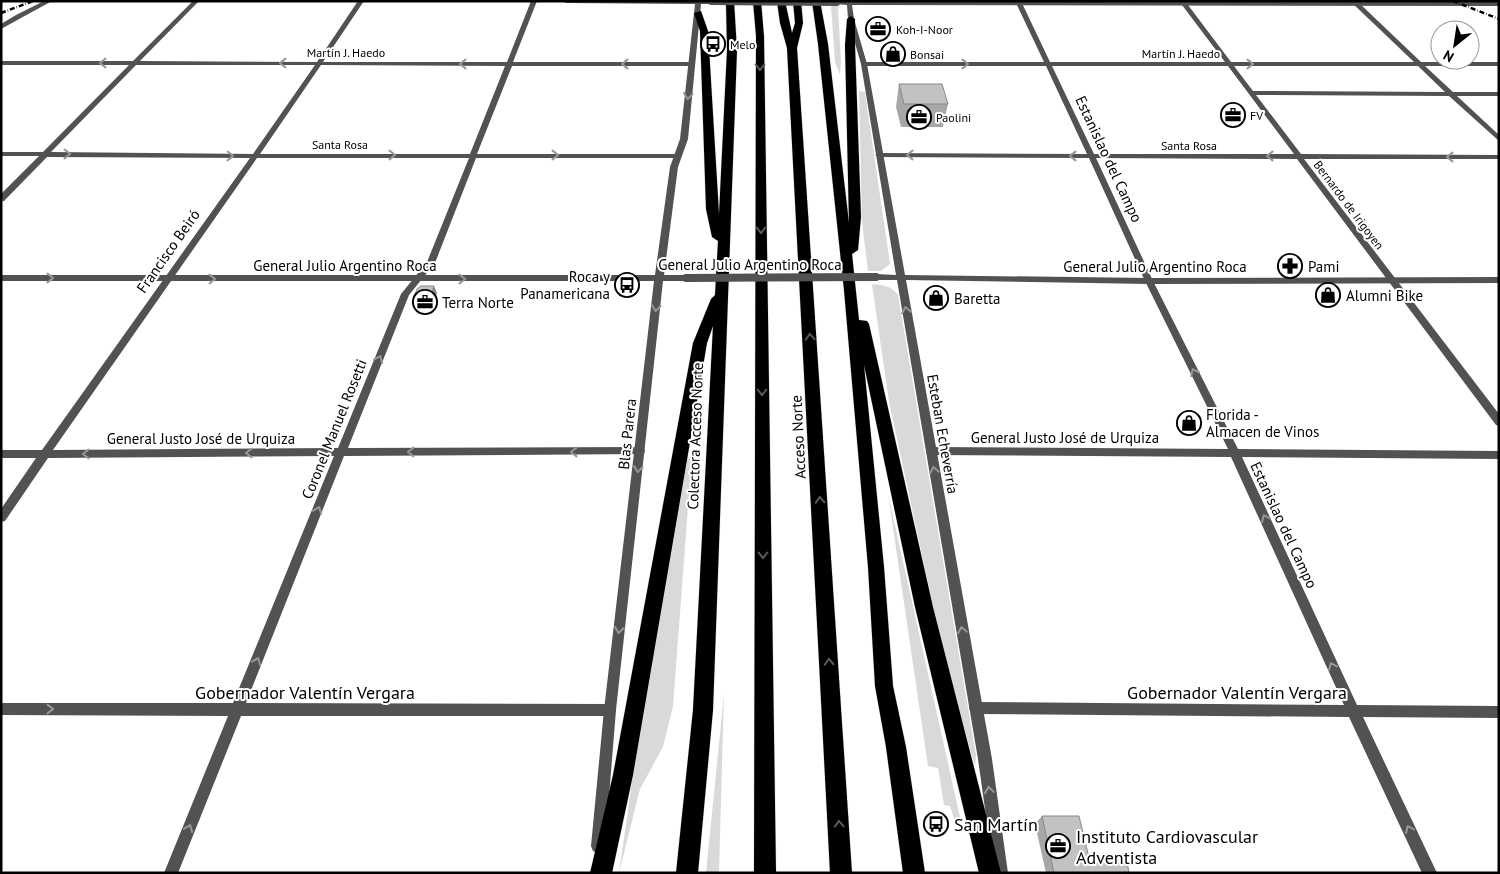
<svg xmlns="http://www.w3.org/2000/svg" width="1500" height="874" viewBox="0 0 1500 874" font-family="'PT Sans',sans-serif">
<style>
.green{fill:#d9d9d9}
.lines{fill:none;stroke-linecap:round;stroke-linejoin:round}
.motorway-casing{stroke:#dbdbdb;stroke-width:1}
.minor{fill:#525252;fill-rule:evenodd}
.tertiary{fill:#525252;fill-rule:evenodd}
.motorway{fill:#000;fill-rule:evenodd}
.rail{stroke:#000;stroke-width:2.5;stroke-dasharray:5 2 0.5 2;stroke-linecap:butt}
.tertiary-bridge-far1{stroke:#525252;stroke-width:6}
.tertiary-bridge{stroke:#525252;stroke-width:8}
.wall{fill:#a7a7a7}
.shaded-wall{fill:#888}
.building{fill:#c2c2c2;stroke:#888}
.oneway{stroke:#979797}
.oneway2{stroke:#595959}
.labels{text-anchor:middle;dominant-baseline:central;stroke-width:4;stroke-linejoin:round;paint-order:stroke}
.far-poi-label{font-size:12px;fill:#000;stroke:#fff;text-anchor:start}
.far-street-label{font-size:12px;fill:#000;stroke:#fff}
.street-label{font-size:15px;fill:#000;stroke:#fff}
.poi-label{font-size:15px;fill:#000;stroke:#fff;text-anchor:start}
.near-street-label{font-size:18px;fill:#000;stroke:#fff}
.near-poi-label{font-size:18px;fill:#000;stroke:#fff;text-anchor:start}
</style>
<rect width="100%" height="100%" fill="#fff"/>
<path class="green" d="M831,6H838L841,62L840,75L835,62Z
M859,91L865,92L890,264L881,271H868L862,222Z
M872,284C883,285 892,286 898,295L976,755L975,766L945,661L889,402Z
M692,454L673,706L663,747L640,789L619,873L638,740L685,463Z
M888,494L962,826L955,822L950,806L944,805L938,768L928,766Z
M724,694L719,873H706Z"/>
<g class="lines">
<defs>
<path id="motorway" d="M726,1H734L737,50L713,710L698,873H676L693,710L713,326L707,343L633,775L612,873H590L613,775L693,343L711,299L715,295L718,241L712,237L706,209L700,31L694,13L701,11L708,31L719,214L727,50Z
M753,1H761L764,36L776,873H754L756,36Z
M777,1H785L792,33L795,23L793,1H801L803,23L797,48L852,873H830L787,48L780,23Z
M812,1H820L828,44L849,223L845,45L847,19L851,16L855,19V45L861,217L858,250L852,254L859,320L867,321L869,324L933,607L1001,873H979L915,607L864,365L884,567L893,686L906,747L925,873H903L886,747L875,686L868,567L844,290L818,44Z"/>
</defs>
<use href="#motorway" class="motorway-casing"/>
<path class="minor" d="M44,1H52L1,29V24L16,15Z
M193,1H199L140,61L317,62L358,1H364L323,62H507L531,1H537L513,62H692L695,64L692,66H512L477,154H678L682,156L678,158H476L435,263L409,295L348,448L640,447L644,448L645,451L644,454L344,456L246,703L610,704L615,706L616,710L615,714L610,716H241L178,873H164L228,716L1,715V703H233L334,456L48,458L5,521L1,522V509L36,458H1V450H42L250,158L47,157L4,201H1V194L39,156H1V152H43L129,65H1V61H133ZM136,65H315L253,154L51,152ZM321,65L505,66L470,154H260ZM257,158H469L427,262L401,294L338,448L53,450Z
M1015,1H1021L1050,62H1225L1179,1H1185L1231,62H1414L1350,1H1357L1421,62H1499V66H1425L1453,92H1499V96H1457L1499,135V141L1449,96L1256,95L1301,154L1499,155V159H1304L1499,414V426L1496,425L1297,159L1096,158L1153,281L1238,449L1499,451V459L1242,457L1357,705L1499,706V718L1363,717L1437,873H1422L1349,717L975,714L971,712L969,708L971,704L975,702L1344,705L1231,457L931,455L927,454L926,451L927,448L931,447L1228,449L1145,281L1089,158L879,157L875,155L879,153L1087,154L1046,66H864L861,64L864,62H1044ZM1052,66H1228L1294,154H1094ZM1234,66H1418L1445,92L1253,91Z"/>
<path class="tertiary" d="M563,1L714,2L711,4H701L688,139L678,167L664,275H686L690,278L686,281H663L616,710L605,846L603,851L598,853L593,851L591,846L604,710L654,281H1V275H655L670,167L680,139L695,4L566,3Z
M835,2H1499V6L852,5L854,19L867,64L905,275L1149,278L1499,277V283L1149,284L906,280L992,759L1008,873H994L978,759L897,280H876L872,277L876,274L896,275L861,64L848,19L847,5L835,4Z"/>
<use href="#motorway" class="motorway"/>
<path class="rail" d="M1453,1L1499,19
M1,13L33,1"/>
<path class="tertiary-bridge-far1" d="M711,2L837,3"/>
<path class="tertiary-bridge" d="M686,278L876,277"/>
</g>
<path class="wall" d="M899,84L948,104L943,127H901L896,107Z
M437,293L430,309H415L412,302Z
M1042,816L1090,862L1129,873H1046L1035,824Z"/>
<path class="shaded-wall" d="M434,286L437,293L430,309L428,303Z"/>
<path class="building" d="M899,84H942L948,104H904Z
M421,286H434L428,303L412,302L417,289Z
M1042,816H1079L1090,862H1127L1129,873H1054Z"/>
<defs><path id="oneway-chevron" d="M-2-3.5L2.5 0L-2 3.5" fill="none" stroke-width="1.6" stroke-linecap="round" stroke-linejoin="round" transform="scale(1.25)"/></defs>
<g class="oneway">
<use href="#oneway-chevron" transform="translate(103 63) rotate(180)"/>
<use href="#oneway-chevron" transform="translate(283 63) rotate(-180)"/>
<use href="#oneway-chevron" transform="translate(463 64) rotate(-180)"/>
<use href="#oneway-chevron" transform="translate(625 64) rotate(-180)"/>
<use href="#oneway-chevron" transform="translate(965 64)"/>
<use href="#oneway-chevron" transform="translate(1250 64)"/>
<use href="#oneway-chevron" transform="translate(688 96) rotate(96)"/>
<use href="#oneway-chevron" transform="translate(67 154) rotate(1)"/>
<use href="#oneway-chevron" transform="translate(392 155)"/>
<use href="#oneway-chevron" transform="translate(555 155)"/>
<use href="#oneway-chevron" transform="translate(910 155) rotate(-180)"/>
<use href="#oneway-chevron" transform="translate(230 156) rotate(1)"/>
<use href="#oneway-chevron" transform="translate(1073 156) rotate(-180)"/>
<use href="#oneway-chevron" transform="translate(1270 156) rotate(-180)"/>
<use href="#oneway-chevron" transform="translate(1450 157) rotate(-180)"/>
<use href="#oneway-chevron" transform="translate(50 278)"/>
<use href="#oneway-chevron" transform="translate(212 279)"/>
<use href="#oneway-chevron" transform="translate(462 279)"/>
<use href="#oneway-chevron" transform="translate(656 308) rotate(96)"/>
<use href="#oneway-chevron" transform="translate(906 310) rotate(-100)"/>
<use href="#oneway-chevron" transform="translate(379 359) rotate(-68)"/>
<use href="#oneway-chevron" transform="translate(1194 372) rotate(-117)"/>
<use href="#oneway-chevron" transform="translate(411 452) rotate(180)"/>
<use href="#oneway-chevron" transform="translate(574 452) rotate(180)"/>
<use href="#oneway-chevron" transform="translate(249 453) rotate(180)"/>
<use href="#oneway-chevron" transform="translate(86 454) rotate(180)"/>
<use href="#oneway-chevron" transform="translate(638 469) rotate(97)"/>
<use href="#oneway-chevron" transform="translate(934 470) rotate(-100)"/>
<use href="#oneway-chevron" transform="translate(318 510) rotate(-68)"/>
<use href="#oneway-chevron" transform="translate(1265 518) rotate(-115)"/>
<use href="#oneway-chevron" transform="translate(619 630) rotate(97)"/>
<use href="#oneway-chevron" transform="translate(962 630) rotate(-100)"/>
<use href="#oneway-chevron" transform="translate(257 661) rotate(-68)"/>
<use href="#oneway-chevron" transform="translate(1332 666) rotate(-115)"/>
<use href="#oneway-chevron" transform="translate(50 709)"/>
<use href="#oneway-chevron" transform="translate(989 790) rotate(-98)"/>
<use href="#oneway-chevron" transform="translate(189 828) rotate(-68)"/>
<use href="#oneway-chevron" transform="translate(1409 829) rotate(-115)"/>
</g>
<g class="oneway2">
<use href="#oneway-chevron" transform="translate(760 67) rotate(90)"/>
<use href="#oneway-chevron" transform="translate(761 230) rotate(90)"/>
<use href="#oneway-chevron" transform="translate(810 337) rotate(-94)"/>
<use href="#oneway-chevron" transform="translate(762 392) rotate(90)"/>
<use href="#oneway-chevron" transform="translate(820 500) rotate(-93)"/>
<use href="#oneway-chevron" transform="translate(763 555) rotate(90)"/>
<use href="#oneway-chevron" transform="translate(829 662) rotate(-93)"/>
<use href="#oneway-chevron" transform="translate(839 824) rotate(-93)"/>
</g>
<defs>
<symbol id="office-ring" viewBox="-11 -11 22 22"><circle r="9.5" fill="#fff" stroke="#000" stroke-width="1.5"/><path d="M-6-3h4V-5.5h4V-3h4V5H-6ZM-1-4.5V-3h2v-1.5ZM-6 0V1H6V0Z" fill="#000"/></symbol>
<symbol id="bus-ring" viewBox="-11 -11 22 22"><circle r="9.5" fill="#fff" stroke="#000" stroke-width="1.5"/><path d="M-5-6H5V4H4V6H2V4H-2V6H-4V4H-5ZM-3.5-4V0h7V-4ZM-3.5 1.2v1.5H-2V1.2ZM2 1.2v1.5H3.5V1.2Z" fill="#000"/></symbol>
<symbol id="shop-ring" viewBox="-11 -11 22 22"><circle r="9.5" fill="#fff" stroke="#000" stroke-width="1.5"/><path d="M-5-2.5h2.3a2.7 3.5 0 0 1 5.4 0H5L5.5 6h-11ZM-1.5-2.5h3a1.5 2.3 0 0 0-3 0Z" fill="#000"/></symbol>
<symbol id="pharmacy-ring" viewBox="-11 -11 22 22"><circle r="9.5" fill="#fff" stroke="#000" stroke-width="1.5"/><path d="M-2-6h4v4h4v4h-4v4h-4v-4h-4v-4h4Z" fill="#000"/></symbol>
</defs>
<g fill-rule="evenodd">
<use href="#office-ring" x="864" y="15" width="28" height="28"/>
<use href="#bus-ring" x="699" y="30" width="28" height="28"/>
<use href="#shop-ring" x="879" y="40" width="28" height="28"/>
<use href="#office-ring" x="1219" y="101" width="28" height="28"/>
<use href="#office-ring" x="905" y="103" width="28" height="28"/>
<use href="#pharmacy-ring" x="1276" y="252" width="28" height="28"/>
<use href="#bus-ring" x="613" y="271" width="28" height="28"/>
<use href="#shop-ring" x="1314" y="281" width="28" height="28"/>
<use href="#shop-ring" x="922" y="284" width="28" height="28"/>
<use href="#office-ring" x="411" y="288" width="28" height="28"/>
<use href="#shop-ring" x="1175" y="409" width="28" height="28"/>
<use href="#bus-ring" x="922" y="810" width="28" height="28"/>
<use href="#office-ring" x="1044" y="832" width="28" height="28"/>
</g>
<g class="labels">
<g class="far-poi-label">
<text x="896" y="29">Koh-I-Noor</text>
<text x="730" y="44">Melo</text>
<text x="910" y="54">Bonsai</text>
<text x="1250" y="115">FV</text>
<text x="936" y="117">Paolini</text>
</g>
<g class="far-street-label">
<text x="346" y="52">Martín J. Haedo</text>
<text x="1181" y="53">Martín J. Haedo</text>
<text x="340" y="144">Santa Rosa</text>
<text x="1189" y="145">Santa Rosa</text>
<text transform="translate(1349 205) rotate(53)">Bernardo de Irigoyen</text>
</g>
<g class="street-label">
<text transform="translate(1109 159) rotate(65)">Estanislao del Campo</text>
<text transform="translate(168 251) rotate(-55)">Francisco Beiró</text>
<text x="750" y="264">General Julio Argentino Roca</text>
<text x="345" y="265">General Julio Argentino Roca</text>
<text x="1155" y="266">General Julio Argentino Roca</text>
<text transform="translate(334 429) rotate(-68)">Coronel Manuel Rosetti</text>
<text transform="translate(627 434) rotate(-84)">Blas Parera</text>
<text transform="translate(943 434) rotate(80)">Esteban Echeverría</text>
<text transform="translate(695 436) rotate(-88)">Colectora Acceso Norte</text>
<text transform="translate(798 437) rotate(-93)">Acceso Norte</text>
<text x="1065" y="437">General Justo José de Urquiza</text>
<text x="201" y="438">General Justo José de Urquiza</text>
<text transform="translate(1284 525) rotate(65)">Estanislao del Campo</text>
</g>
<g class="poi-label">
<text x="1308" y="266">Pami</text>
<text x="610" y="276" text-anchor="end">Roca y<tspan x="610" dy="17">Panamericana</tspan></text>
<text x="1346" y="295">Alumni Bike</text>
<text x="954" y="298">Baretta</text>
<text x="442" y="302">Terra Norte</text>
<text x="1206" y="414">Florida -<tspan x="1206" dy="17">Almacen de Vinos</tspan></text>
</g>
<g class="near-street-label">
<text x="305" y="692">Gobernador Valentín Vergara</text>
<text x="1237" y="692">Gobernador Valentín Vergara</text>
</g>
<g class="near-poi-label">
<text x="954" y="824">San Martín</text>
<text x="1076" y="836">Instituto Cardiovascular<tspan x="1076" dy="21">Adventista</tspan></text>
</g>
</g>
<rect width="1500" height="874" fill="none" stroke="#000000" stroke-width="5"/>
<g transform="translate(1455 45) rotate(210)"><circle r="24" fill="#ffffff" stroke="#999999"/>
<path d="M0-4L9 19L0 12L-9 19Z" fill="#000000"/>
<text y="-8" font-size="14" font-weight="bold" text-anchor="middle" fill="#000000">N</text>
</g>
</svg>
